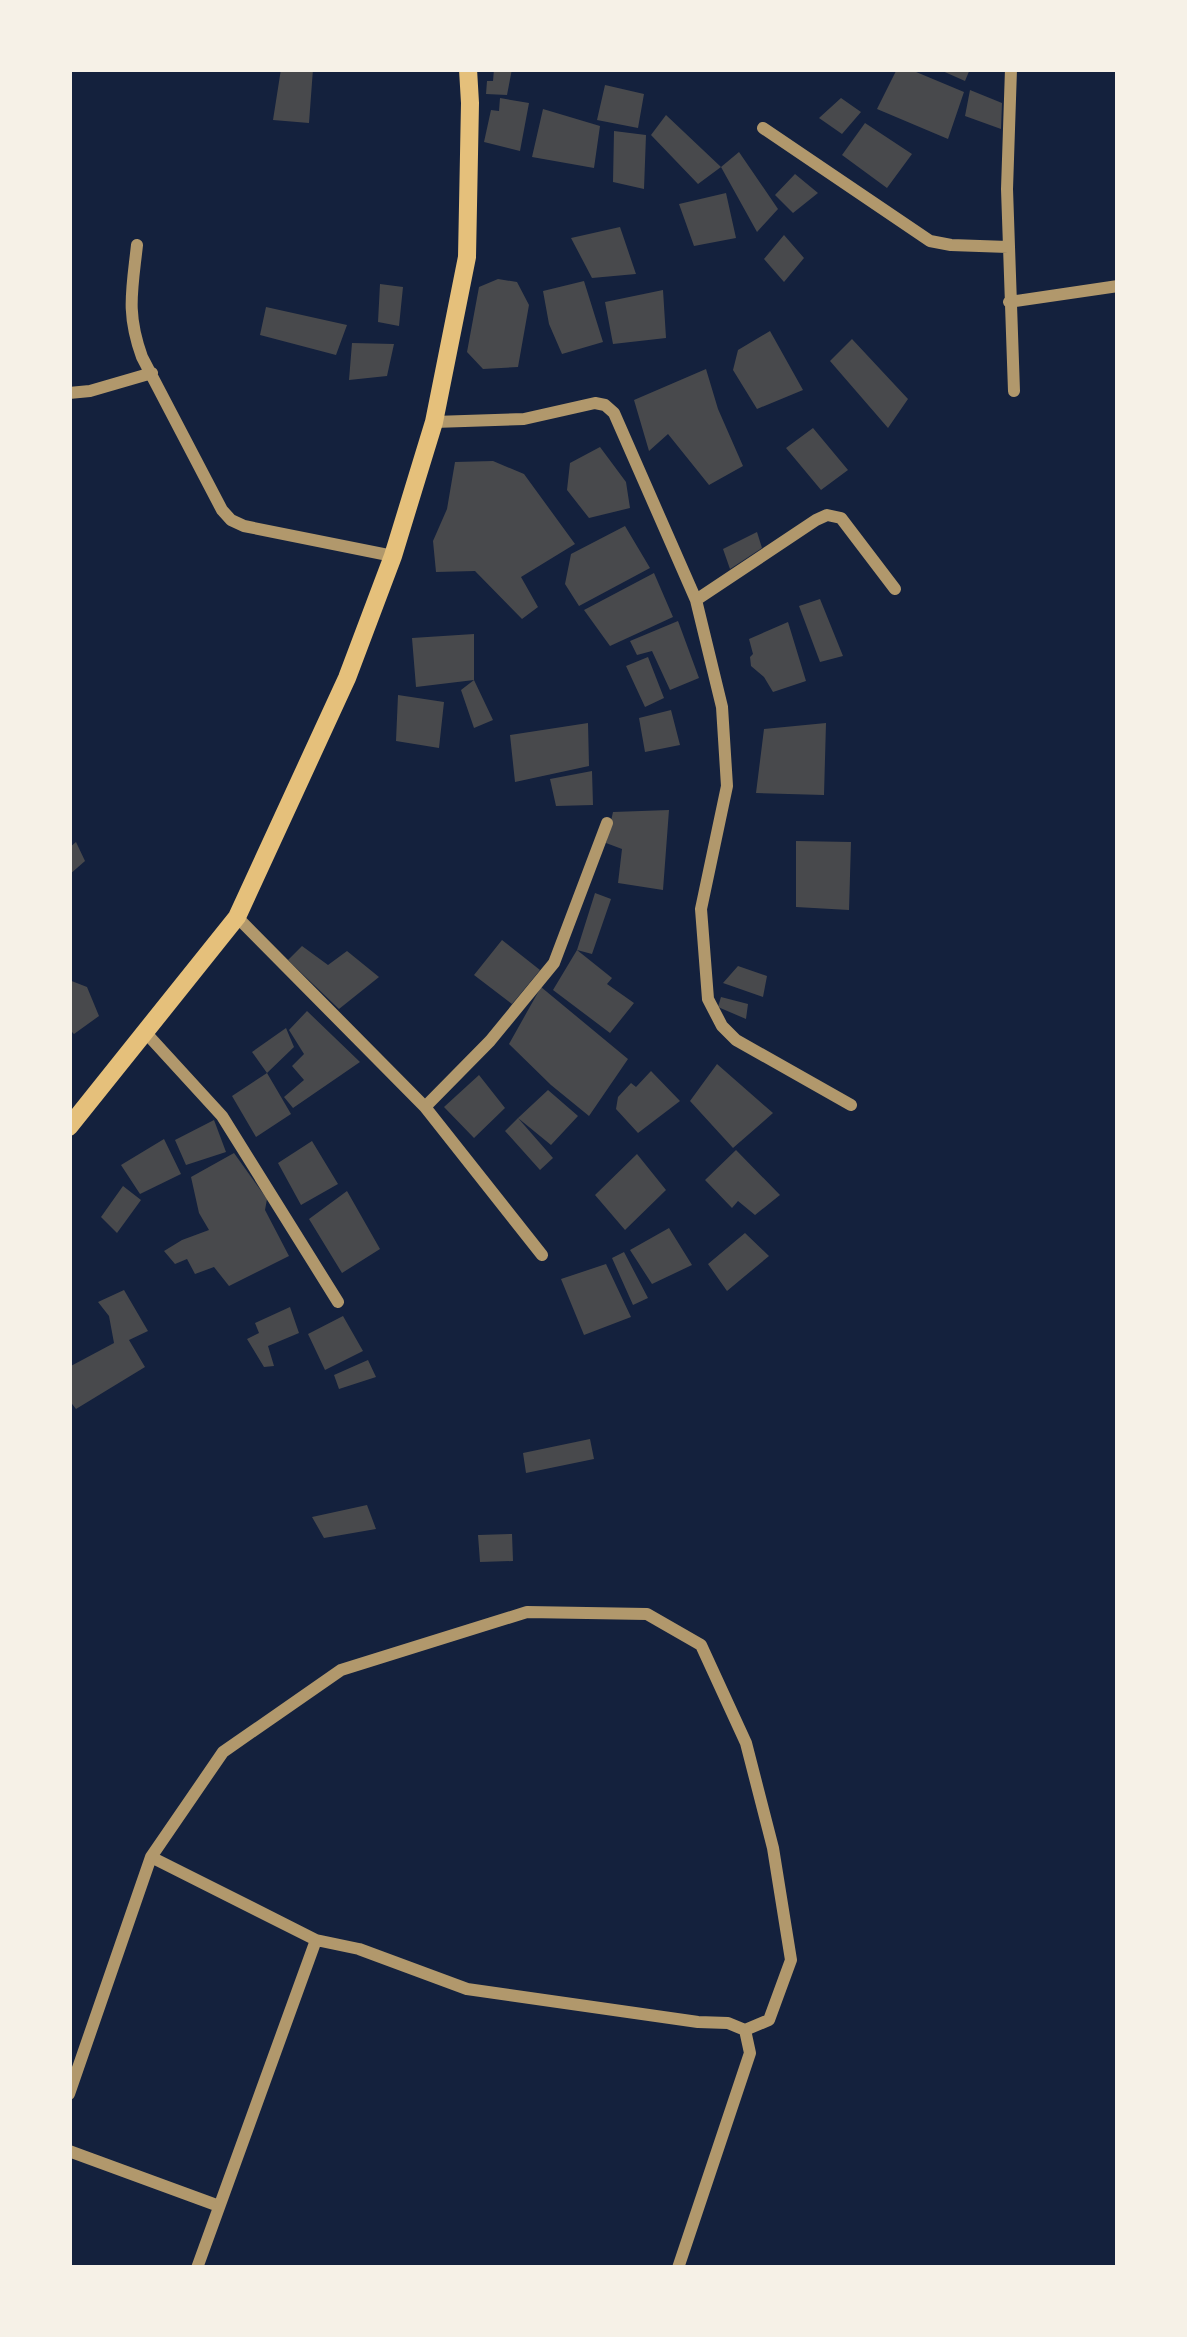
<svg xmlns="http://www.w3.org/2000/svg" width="1187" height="2337" viewBox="0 0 1187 2337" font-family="Karla,sans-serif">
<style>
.building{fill:#48494c}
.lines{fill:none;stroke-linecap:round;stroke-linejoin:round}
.minor{stroke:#b1986c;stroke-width:12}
.trunk{stroke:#e5c07b;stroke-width:18}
</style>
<rect width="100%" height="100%" fill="#14213d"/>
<path class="building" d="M281,69H313L309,123L273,120Z
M494,69H512L507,95L486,94L487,81H493Z
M897,69H909L964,92L948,139L877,109Z
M938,69H970L965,81Z
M605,85L644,94L638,128L597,120Z
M970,90L1002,103L1001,129L965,116Z
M500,98L529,103L520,151L484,142L491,110L499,111Z
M841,98L861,112L842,134L819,118Z
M543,109L600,126L594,168L532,157Z
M666,115L721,167L698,184L651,135Z
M865,123L912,154L887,188L842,155Z
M614,131L646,135L644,189L613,182Z
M739,152L778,209L757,232L721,167Z
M795,174L818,193L793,213L775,195Z
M726,193L736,238L694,246L679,204Z
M620,227L636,274L592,278L571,238Z
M784,235L804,258L784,282L764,259Z
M498,279L517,282L529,305L518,367L483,369L467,352L479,287Z
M584,281L603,342L562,354L549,324L543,291Z
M380,284L403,287L399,326L378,322Z
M663,290L666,338L613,344L605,302Z
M266,307L347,325L336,355L260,335Z
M770,331L803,390L757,409L733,370L738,350Z
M852,339L908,399L888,428L830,361Z
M352,343L394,344L387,376L349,380Z
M706,369L718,409L743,466L709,485L668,434L649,451L634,400Z
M813,428L848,470L821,490L786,448Z
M600,447L626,482L630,508L589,518L567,490L570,463Z
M493,461L524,474L575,544L521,577L538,607L522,619L475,571L436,572L433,541L447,509L455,462Z
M625,526L650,568L579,606L565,584L571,554Z
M757,532L762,548L730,569L723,549Z
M654,573L673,617L610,646L584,610Z
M820,599L843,656L820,662L799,606Z
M678,621L699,678L670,690L652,651L637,655L630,641Z
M788,622L806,681L773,692L764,677L751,666L750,657L753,654L749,639Z
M474,634V680L416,687L412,638Z
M648,657L664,698L645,707L626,666Z
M474,680L493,720L474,728L461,690Z
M398,695L444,702L439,748L396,741Z
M671,710L680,745L645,752L639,718Z
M588,723L589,766L515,782L510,735Z
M826,723L824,795L756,793L764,729Z
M592,771L593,805L556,806L550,779Z
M669,810L663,890L618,883L622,849L606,843L613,812Z
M796,841L851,842L849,910L796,907Z
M76,842L85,861L69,875V848Z
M595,893L611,899L592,954L577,950Z
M502,940L540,970L512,1004L474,975Z
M302,946L328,965L347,951L379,977L339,1009L288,960Z
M577,950L612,978L607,984L634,1003L610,1033L553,990Z
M738,966L767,976L763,997L723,983Z
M69,980L87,987L99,1016L74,1034L69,1029Z
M541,987L628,1059L589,1116L551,1085L509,1044Z
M721,997L748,1004L746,1019L718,1007Z
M307,1011L360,1062L293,1108L284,1097L304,1080L292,1066L304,1054L289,1030Z
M286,1028L294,1047L267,1073L252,1052Z
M717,1064L773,1113L733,1148L690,1101Z
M651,1071L680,1101L638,1133L616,1109L618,1097L631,1083L636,1087Z
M267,1073L291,1114L256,1137L232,1096Z
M479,1075L505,1108L474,1138L444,1107Z
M548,1090L578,1116L551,1145L518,1118L553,1158L540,1170L505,1131L518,1118Z
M214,1120L226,1152L186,1165L175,1140Z
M164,1139L181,1174L140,1194L121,1165Z
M312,1141L338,1184L301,1205L278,1163Z
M736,1150L780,1195L755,1215L738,1201L732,1208L705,1180Z
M234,1153L267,1199L265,1210L289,1256L229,1286L214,1267L195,1274L187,1259L175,1264L164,1251L182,1240L209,1230L199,1213L191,1177Z
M637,1154L666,1190L625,1230L595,1195Z
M123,1186L141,1200L117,1233L101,1217Z
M347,1191L380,1249L342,1273L309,1219Z
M669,1228L692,1265L652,1284L630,1250Z
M745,1233L769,1256L727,1291L708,1264Z
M624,1252L648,1298L633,1305L612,1258Z
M606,1264L631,1317L584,1335L561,1279Z
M124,1290L148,1331L129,1340L145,1367L76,1409L69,1400V1367L114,1343L109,1316L98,1302Z
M290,1307L299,1333L268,1346L274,1366L264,1367L247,1339L259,1333L255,1323Z
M343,1316L363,1351L325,1370L308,1334Z
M368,1360L376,1377L339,1389L334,1375Z
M590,1439L594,1459L526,1473L523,1453Z
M367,1505L376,1529L324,1538L312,1517Z
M512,1534L513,1561L480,1562L478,1535Z"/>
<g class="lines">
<path class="minor" d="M1011,69L1007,189L1014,391
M763,128L930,241L951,245L1008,247
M137,245C132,291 126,313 142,357L222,510L231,520L244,526L393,556
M1009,302L1118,286
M69,393L90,391L152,373
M434,422L524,419L595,403L605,405L614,413L696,600L722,707L727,786L701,909L708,999L722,1026L736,1040L851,1105
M696,600L816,520L827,515L841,518L895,589
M237,917L425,1107L542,1255
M146,1033L222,1116L338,1302
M425,1107L490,1041L554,963L607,823
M69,2094L151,1857L223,1752L341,1670L527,1612L647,1614L701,1645L746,1743L773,1848L791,1960L769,2020L745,2030L728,2023L698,2022L467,1989L359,1949L316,1940L151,1857
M69,2151L219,2206
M197,2268L316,1940
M678,2268L750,2053L745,2030"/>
<path class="trunk" d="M69,1127L237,917L347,678L393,556L434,422L467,257L470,103L468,69"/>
</g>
<rect width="1187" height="2337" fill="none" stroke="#f6f1e7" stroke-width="144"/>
</svg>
